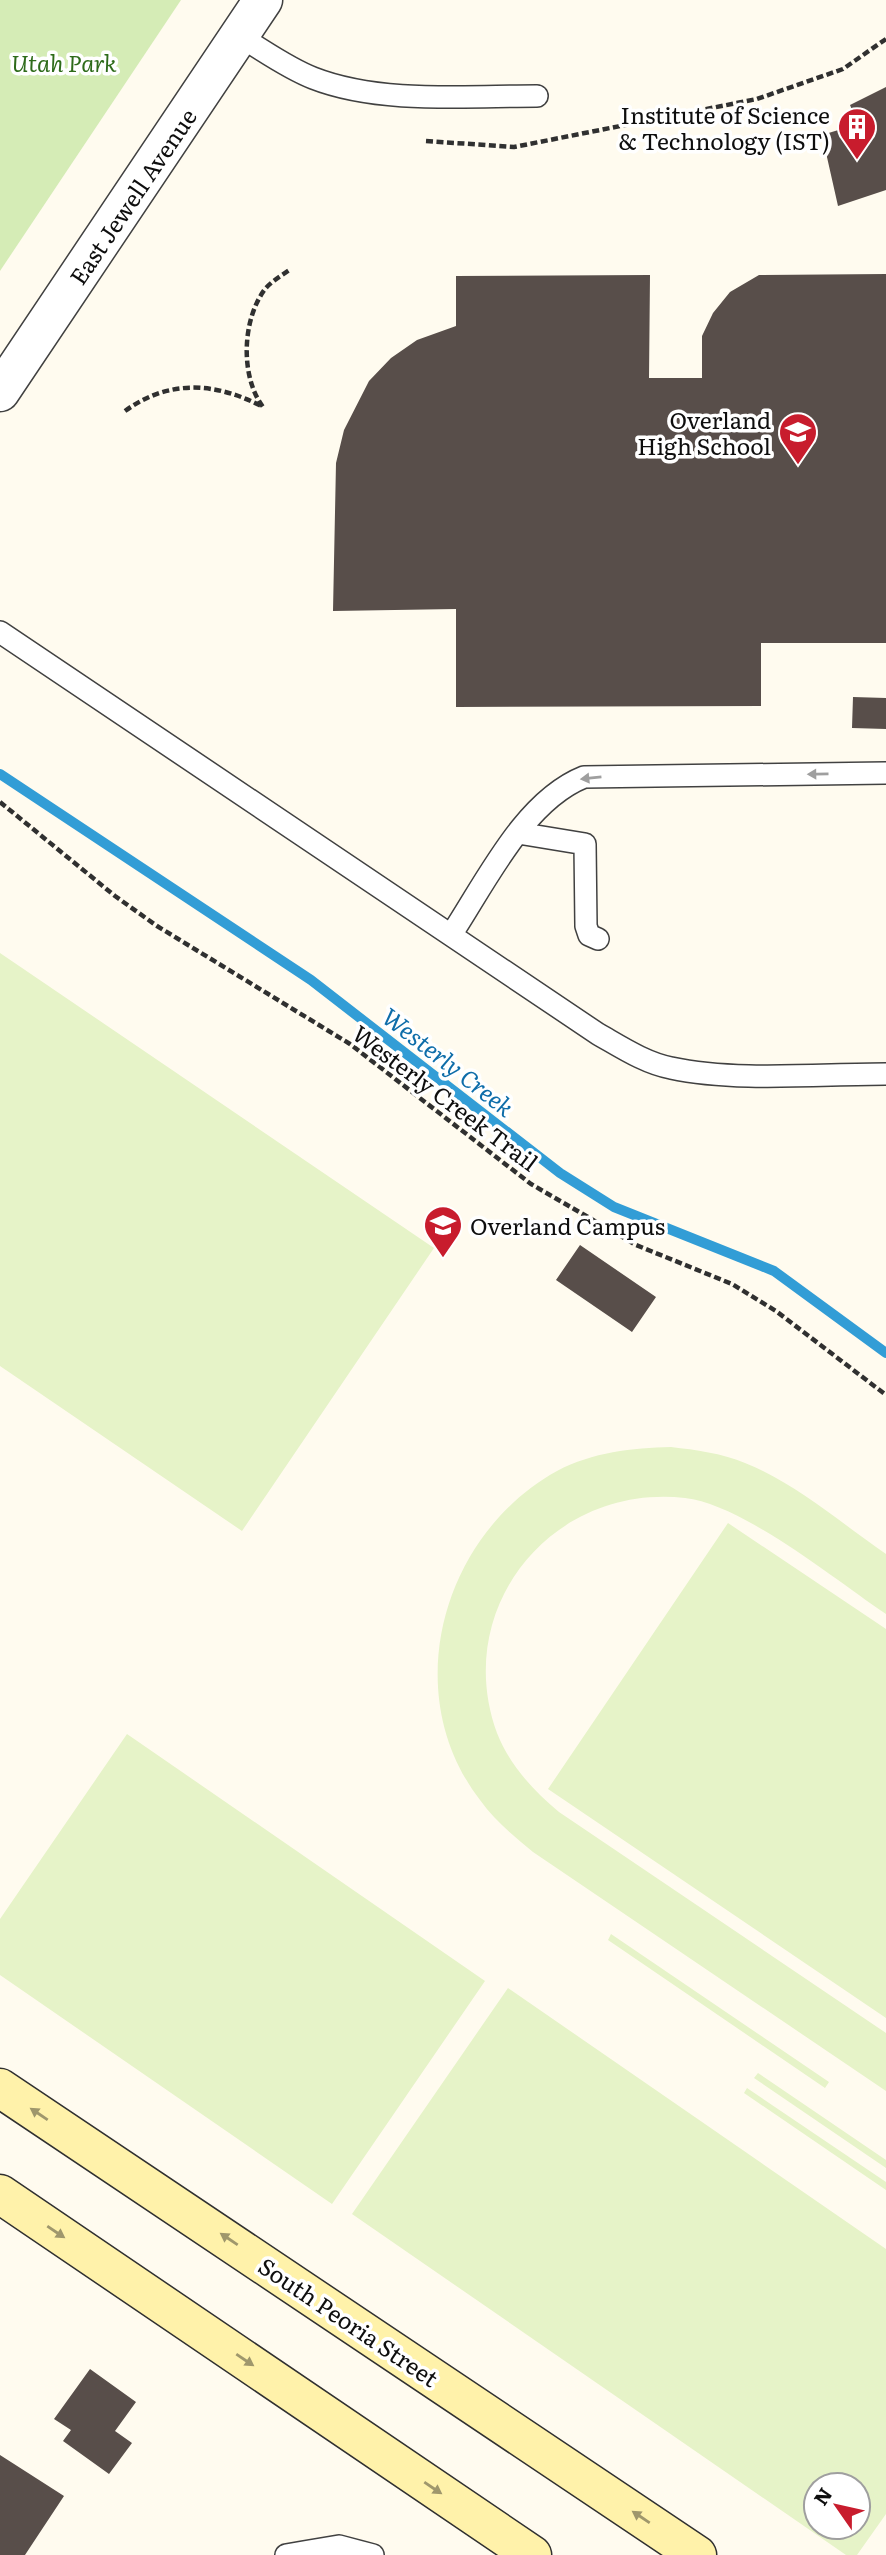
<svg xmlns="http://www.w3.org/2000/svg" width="886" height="2555" viewBox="0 0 886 2555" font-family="Literata,serif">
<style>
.green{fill:#d5ecb6}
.pitch{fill:#e6f3c8;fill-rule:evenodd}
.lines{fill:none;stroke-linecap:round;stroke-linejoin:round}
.stream{stroke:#329dd6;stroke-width:10}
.building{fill:#584e4a}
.service-casing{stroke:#414141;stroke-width:24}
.tertiary-casing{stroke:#414141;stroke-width:41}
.secondary-casing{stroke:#303030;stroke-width:41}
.path{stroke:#303030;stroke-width:4.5;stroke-dasharray:7 3.5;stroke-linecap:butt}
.service{stroke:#fff;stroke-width:21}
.tertiary{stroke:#fff;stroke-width:38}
.secondary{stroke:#fff2aa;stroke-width:38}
.oneway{fill:#9f9f9f}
.oneway2{fill:#9f976c}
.labels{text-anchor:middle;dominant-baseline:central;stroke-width:7;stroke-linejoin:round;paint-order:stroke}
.park-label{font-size:23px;font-style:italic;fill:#2e6b1a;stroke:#fff}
.poi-label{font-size:23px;fill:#0e0e0e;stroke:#fff;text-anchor:end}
.street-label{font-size:23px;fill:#0e0e0e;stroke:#fff}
.water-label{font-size:24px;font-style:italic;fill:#0e6da9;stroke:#fff}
</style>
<rect width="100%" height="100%" fill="#fffbef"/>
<path class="green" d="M0,0H181L0,271Z"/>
<path class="pitch" d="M0,953L434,1248L242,1531L0,1366Z
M671,1447C696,1450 721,1453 745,1463C795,1483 841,1523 886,1554V1614C834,1579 744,1505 685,1498C553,1483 451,1607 497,1733C510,1766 533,1790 559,1812L886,2033V2091L533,1852C514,1836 495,1821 480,1800C397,1692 443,1534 557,1471C593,1452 632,1448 671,1447Z
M728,1523L886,1629V2018L548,1789Z
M127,1734L485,1981L332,2204L0,1975V1919Z
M611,1934L829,2082L825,2088L608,1940Z
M508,1988L886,2249V2514L857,2555H846L352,2214ZM816,2485H858V2527H816Z
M758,2073L886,2160V2168L754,2078Z
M747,2088L886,2182V2190L744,2093Z"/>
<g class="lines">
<path class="stream" d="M0,774L311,980L560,1173L614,1207L774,1271L886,1353"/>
</g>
<path class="building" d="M886,87V190L838,206L822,135L858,124L850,105Z
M886,274V643H761V706L456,707V609L333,611L336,463L344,430L369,381L391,358L417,340L456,326V276L650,275L649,378H702V336L713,313L730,292L759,275Z
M853,697L886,698V729L852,728Z
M580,1245L656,1297L632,1332L556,1280Z
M90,2369L136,2402L115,2431L132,2443L109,2474L63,2441L71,2430L54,2419Z
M0,2455L64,2496L25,2555H0Z"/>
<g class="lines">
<defs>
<path id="service" d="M239,36C263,50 287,68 313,78C379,104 467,96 537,96
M0,632L598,1034C621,1047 645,1063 671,1068C736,1082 819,1074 886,1074
M518,833L585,844L586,926L589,935L598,939
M451,935C486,882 524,801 584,777L886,773
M286,2555L339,2546L373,2555"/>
<path id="tertiary" d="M0,392L263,0"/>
<path id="secondary" d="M0,2088L697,2555
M0,2194L532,2555"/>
</defs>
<use href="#service" class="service-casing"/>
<use href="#tertiary" class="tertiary-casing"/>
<use href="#secondary" class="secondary-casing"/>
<path class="path" d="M426,141L514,147L757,99L843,69L886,39
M125,411C169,379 216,382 263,407C240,376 242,320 265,289C272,281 282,275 291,269
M0,802L115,896L157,926L350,1044L531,1184L636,1245L732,1284L776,1311L886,1395"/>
<use href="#service" class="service"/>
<use href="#tertiary" class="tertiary"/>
<use href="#secondary" class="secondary"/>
</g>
<defs><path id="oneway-solid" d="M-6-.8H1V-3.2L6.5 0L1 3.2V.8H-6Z" transform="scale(1.75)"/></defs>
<g class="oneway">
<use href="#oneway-solid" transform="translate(818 774) rotate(179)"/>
<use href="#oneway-solid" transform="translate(591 778) rotate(174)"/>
</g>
<g class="oneway2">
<use href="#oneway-solid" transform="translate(39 2114) rotate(-146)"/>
<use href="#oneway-solid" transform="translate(56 2232) rotate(34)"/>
<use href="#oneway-solid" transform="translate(229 2239) rotate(-146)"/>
<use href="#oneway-solid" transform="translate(245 2360) rotate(34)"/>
<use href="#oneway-solid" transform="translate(433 2488) rotate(34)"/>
<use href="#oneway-solid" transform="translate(641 2517) rotate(-146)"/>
</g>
<defs>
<symbol id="building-pin" viewBox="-11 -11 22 30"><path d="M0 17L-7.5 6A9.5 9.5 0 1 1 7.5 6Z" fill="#c81c2d" stroke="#fff"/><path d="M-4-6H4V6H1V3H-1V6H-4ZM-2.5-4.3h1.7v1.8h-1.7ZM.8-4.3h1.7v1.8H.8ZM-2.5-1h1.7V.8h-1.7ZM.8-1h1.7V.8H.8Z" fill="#fff"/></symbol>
<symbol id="school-pin" viewBox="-11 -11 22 30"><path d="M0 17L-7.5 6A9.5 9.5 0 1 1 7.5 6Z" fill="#c81c2d" stroke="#fff"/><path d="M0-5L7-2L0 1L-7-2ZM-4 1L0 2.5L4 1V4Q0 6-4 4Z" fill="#fff"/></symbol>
</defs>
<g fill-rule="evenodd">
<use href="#building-pin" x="835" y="105" width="44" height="60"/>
<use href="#school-pin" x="776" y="410" width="44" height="60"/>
<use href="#school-pin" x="421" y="1203" width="44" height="60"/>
</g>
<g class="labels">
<g class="park-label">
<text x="64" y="62">Utah Park</text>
</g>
<g class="poi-label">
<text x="830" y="114">Institute of Science<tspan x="830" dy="26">&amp; Technology (IST)</tspan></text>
<text x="771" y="419">Overland<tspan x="771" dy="26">High School</tspan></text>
<text x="470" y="1225" text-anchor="start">Overland Campus</text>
</g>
<g class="street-label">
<text transform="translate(132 196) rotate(-56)">East Jewell Avenue</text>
<text transform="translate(446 1097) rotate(37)">Westerly Creek Trail</text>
<text transform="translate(349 2321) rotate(34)">South Peoria Street</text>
</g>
<g class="water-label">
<text transform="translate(449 1061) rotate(38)">Westerly Creek</text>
</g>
</g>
<g transform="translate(837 2506) rotate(304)"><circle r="33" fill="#ffffff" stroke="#9f9f9f" stroke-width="2"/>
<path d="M0-5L12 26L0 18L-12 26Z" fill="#c81c2d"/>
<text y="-10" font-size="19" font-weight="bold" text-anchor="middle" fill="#0e0e0e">N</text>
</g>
</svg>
